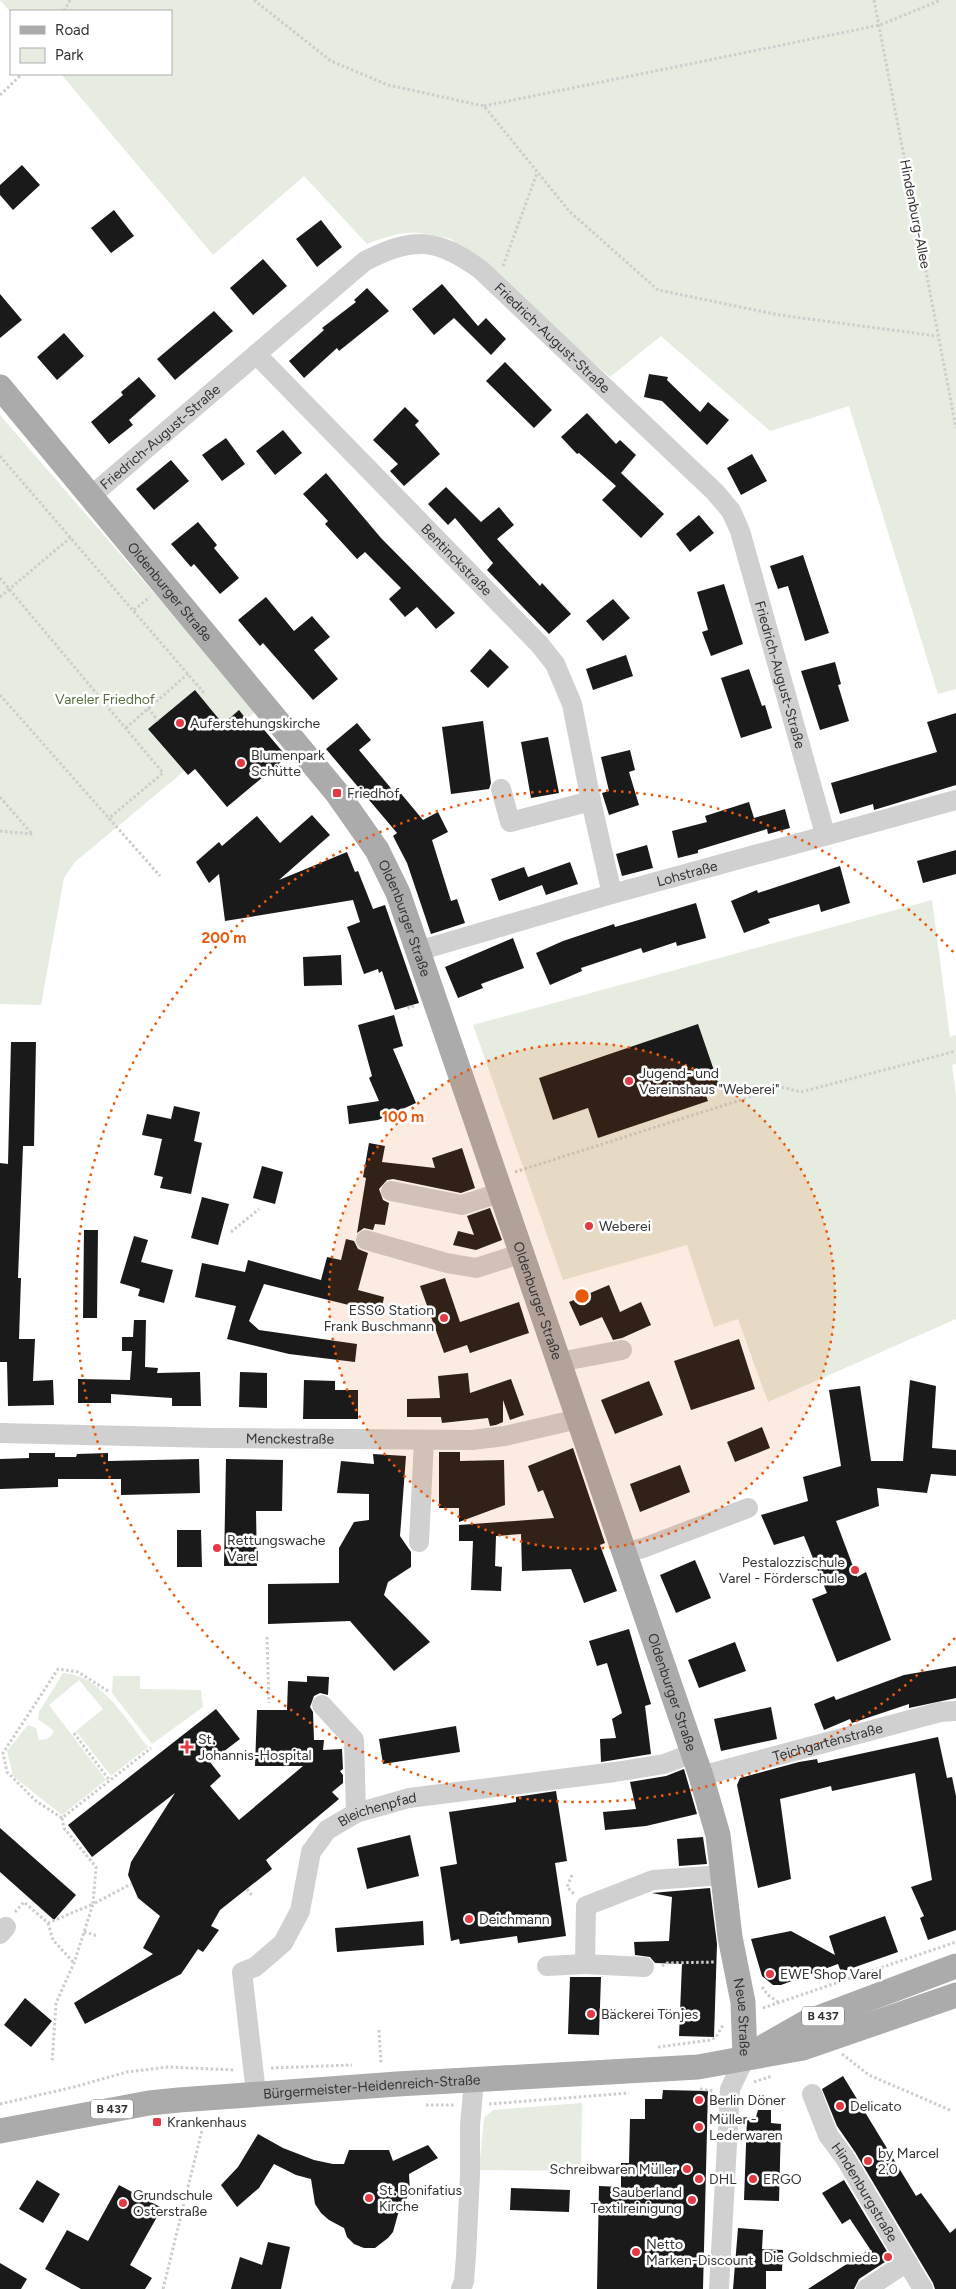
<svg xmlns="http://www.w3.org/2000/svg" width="956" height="2289" viewBox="0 0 956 2289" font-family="Figtree,sans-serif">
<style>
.green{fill:#e6ecdf}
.building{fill:#1a1a1a}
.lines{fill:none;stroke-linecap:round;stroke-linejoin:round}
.path{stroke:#cdcdcd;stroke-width:3;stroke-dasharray:2.5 2.5;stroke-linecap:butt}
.minor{stroke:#d0d0d0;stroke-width:20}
.major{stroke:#ababab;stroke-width:25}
.ring{fill:none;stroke:#e8590c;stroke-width:2.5;stroke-dasharray:2.5 5}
.poi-dot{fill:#e63946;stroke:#fff;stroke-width:2}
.labels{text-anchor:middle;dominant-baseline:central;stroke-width:5;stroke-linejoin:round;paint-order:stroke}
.shield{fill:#fff;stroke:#707070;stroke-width:1}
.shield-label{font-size:12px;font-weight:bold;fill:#333}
.street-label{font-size:14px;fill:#333;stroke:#fff}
.park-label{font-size:14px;fill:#56703f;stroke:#fff}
.poi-label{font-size:14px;fill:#333;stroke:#fff;text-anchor:start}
.centre{fill:#e8590c;stroke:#fff;stroke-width:2.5}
.ring-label{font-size:15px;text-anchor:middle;font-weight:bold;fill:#e8590c;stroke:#fff;stroke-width:5;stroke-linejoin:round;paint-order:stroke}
</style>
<rect width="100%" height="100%" fill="#fff"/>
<path class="green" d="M0,0H956V689L938,694L849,406L770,431L661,336L610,377L451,239C412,230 404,230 367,244L304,176L213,255L61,74H171V11H11V13Z
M0,415L256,711L75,862L64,878L41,1005L0,1004Z
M932,900L950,1037L956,1035V1064L952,1065L956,1095V1319L768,1402L738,1319L714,1327L687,1245L563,1280L473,1025Z
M63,1673C101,1675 126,1720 148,1747L111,1776L76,1731L103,1709L79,1680L49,1705L106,1780L62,1815L13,1776L7,1751L28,1725L36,1728L39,1740C47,1740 50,1738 54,1731L38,1719L39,1712Z
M113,1676H140V1689L201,1690L203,1707L152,1744L112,1693Z
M582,2103L581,2171L479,2170L484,2118L493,2110Z"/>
<path class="building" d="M22,165L40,185L13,210L0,195V185Z
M114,210L134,236L111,253L91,228Z
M321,220L342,247L317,267L296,239Z
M263,259L287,286L253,315L230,288Z
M442,284L478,326L486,318L506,339L491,355L454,318L434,335L412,309Z
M367,288L389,311L339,351L337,348L304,378L289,361L324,330L322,328L356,302L354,300Z
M0,294L22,320L0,338Z
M214,311L233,331L175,380L157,359Z
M64,333L84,356L57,380L37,357Z
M505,362L552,410L534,428L486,381Z
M649,374L668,377L667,380L700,412L708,402L729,420L707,445L662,401L644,397Z
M139,377L156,396L129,420L133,425L109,444L91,422L123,395L121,392Z
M405,407L419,421L415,425L440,454L404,486L390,471L398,464L373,440Z
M587,413L616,444L620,440L636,455L621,473L664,514L641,538L602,500L616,486L579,453L577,454L561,437Z
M283,430L302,453L275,475L256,451Z
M226,438L245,464L222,481L202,455Z
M752,454L767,481L741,495L727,468Z
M171,460L189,481L154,510L136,489Z
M326,473L381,538L455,613L436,629L417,607L405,617L389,599L401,588L365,552L357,559L325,524L328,521L303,494Z
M446,487L481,522L499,507L514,525L497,539L540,586L542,583L571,614L549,634L487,570L493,563L455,518L448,525L428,504Z
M699,515L714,533L690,552L676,534Z
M198,522L217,545L214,548L239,578L220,594L194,564L191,567L171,544Z
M803,555L829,633L805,641L788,586L778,589L770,566Z
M724,584L743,644L711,656L702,632L708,630L697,592Z
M266,597L294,631L312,616L330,637L314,650L338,679L313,700L263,643L260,646L238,620Z
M613,599L630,618L603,641L586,621Z
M490,649L509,667L488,688L470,671Z
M626,655L633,676L593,690L586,669Z
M835,662L841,684L838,685L849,721L820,730L801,671Z
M749,669L762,706L765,705L772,728L741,738L721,678Z
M195,690L223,724L239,710L250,724L255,719L287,757L227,807L195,769L188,775L148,729Z
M956,713V785L874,810L873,804L840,814L831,783L937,752L927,722Z
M483,721L491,783L489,789L451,794L442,727Z
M357,723L371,740L359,750L395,793L398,790L423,820L438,812L448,832L432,840L451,901L457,899L465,923L431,934L407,863L393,836L397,833L326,749Z
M548,737L559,793L531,798L521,742Z
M630,750L635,770L629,772L639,805L609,815L602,793L609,791L601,757Z
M749,802L754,818L785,809L790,828L768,834L767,829L698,850V853L678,858L672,831L707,822L705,816Z
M312,815L330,835L279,880L347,852L355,872L358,871L373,909L385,905L419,1003L395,1010L382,971L379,973L378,969L364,974L347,927L360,922L353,900L225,921L219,874L209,883L196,862L219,842L222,846L257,816L280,843Z
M647,845L653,868L622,876L616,854Z
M956,850V874L923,883L917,861Z
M570,862L578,884L546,895L542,885L499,901L491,879L524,867L528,877Z
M840,866L850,903L821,912L819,904L768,919L770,923L744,933L731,901L757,890L758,893Z
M696,903L706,938L677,946L676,942L643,953L641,948L581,968L582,971L550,985L536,953L563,941L614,924L615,927Z
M513,938L524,968L481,984L483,988L458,998L445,967Z
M341,955L342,985L304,986L303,957Z
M394,1015L403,1046L393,1049L416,1103L378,1120L349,1124L347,1106L379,1101L369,1078L372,1076L358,1025Z
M698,1024L719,1085L704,1090L708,1101L598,1138L588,1108L553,1120L539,1078Z
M11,1042H36L34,1146H23L18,1278H21L19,1339H35L33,1381L53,1380L54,1405L8,1406L7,1362H0V1163L8,1164Z
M174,1106L200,1112L194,1141L202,1143L191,1194L160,1188L163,1177L154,1175L162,1139L142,1135L147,1114L171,1119Z
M369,1143L385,1146L382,1162L435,1168L432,1158L462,1148L475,1188L461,1193L393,1179L387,1180L379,1189L383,1200L389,1203L385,1225L375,1224L373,1230L364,1228L357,1233L366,1178L363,1177Z
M262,1166L283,1172L275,1204L253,1198Z
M202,1197L229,1204L218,1245L191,1238Z
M490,1208L502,1240L476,1250L453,1245L458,1231L474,1235L467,1216Z
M84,1230H98L97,1318H83Z
M134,1236L148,1240L141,1262L173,1270L164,1303L138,1296L140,1289L120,1283Z
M346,1239L354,1241L358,1249L368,1253L358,1290L384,1297L381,1313L264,1284L249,1321L259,1330L357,1344L355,1362L289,1354L227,1339L236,1306L195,1297L202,1263L245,1272L248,1260L321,1280L327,1257L341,1260Z
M445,1278L460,1322L519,1302L529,1333L470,1353L467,1345L444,1353L420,1286Z
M609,1285L620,1312L641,1302L651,1325L622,1338L613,1340L602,1317L580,1326L569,1302Z
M134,1320H146L145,1367L158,1368L157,1373L200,1372L201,1406H172V1398L111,1394V1403H78V1379L130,1380L132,1351H122V1337H133Z
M739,1339L755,1389L691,1410L674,1361Z
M240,1372L267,1373V1408L239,1407Z
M468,1373L470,1393L511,1379L524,1415L510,1420L503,1400V1422L496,1425L490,1426L488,1418L442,1423L441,1417H407V1399L440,1398L438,1376Z
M304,1380L335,1381V1390H358V1419H303Z
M910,1380L936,1386L932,1448L956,1450V1476L931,1474L927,1493L877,1488L879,1506L836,1521L857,1577L866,1572L891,1640L837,1662L812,1599L827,1593L804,1536L774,1545L761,1515L808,1501L803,1477L841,1466L829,1390L860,1386L871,1461H903Z
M649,1381L663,1415L615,1434L601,1400Z
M762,1427L770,1448L735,1462L727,1442Z
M573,1448L605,1543L600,1545L617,1591L584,1603L571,1569L522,1571L521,1534L496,1536L495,1566L502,1567L501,1591L471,1590L473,1541H459V1525L554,1518L543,1490L538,1492L528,1466Z
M439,1452H460V1461L504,1460L505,1505L459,1522V1508H439Z
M29,1453H55V1457H76L77,1454L108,1453V1461L199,1459L200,1493L121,1495V1479H58V1487L0,1489V1459L29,1458Z
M373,1454L406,1456L400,1536L411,1552V1567L388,1582L384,1595L430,1642L394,1671L350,1621L268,1624V1584L339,1583V1548L354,1522L369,1520V1494L337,1493L341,1461L374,1464Z
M226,1459L283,1460L282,1511H256L257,1566H224Z
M680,1465L690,1492L640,1512L630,1484Z
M177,1530H201L202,1567H177Z
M695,1560L711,1598L676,1613L660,1575Z
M629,1629L651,1704L645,1706L651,1754L601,1762L600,1739L616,1738L612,1719L622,1713L607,1663L597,1666L589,1641Z
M735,1642L746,1671L699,1688L688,1660Z
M956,1666V1698L909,1708V1704L852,1723L850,1719L824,1730L814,1704L834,1696L836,1700L904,1675Z
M307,1676L329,1677L328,1695L320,1693L314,1696L310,1707L313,1712L314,1740H324L323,1750L342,1749L343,1769L340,1771L343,1775V1783L332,1792L339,1799L266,1860L272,1869L220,1910L211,1926L219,1930L203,1952L198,1949L181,1974L85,2024L74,2003L153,1954L143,1948L160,1916L138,1898L128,1875L131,1862L175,1793L92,1857L68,1825L216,1709L240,1739L210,1762L221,1776L210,1786L239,1820L303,1766H255L257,1710H287L288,1681L307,1682Z
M771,1707L777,1739L721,1751L714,1719Z
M456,1726L460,1752L383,1764L379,1739Z
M938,1737L947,1778L952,1777L956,1796V1930L928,1940L920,1918L924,1916L911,1887L932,1880L915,1773L832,1791L831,1786L780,1799L791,1879L758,1888L737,1785L740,1778L799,1762L817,1759L818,1763Z
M684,1769L697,1814L646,1826L605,1830L603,1812L636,1809L630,1782L666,1776Z
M556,1791L567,1861L555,1863L566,1936L518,1943L517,1936L460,1944L459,1939L451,1941L440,1867L457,1864L449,1812L516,1802V1797Z
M0,1828L76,1895L54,1920L0,1872Z
M410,1835L419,1876L367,1889L357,1848Z
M703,1837L707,1864L679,1866L677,1839Z
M710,1888L717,1944L714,2037L679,2036L682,1964L655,1963L650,1957L635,1955L634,1942L669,1941L672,1897L652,1893Z
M885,1916L898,1952L841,1972L838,1964L781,1985H773L762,1976L751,1939L791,1931L835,1955L829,1936Z
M423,1921L424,1945L337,1952L335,1928Z
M570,1977H601L599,2035L568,2034Z
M25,1998L52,2021L31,2047L4,2025Z
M843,2076L916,2196L921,2193L950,2233L956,2228V2289H935L933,2283L855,2152L837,2126L822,2089Z
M663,2090L708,2091L703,2289H597L599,2186L621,2187V2163H629L630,2119H645V2099H662Z
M758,2110H771V2123L781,2124L779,2201L744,2200L747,2117H756Z
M258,2134L283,2148L314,2160L333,2164H344L349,2150H389L393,2161L428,2145L438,2158L409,2174L410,2192L398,2214L393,2232L388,2238L375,2248H364L354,2244L347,2237L344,2228L329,2220L321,2213L315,2204L311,2179L296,2175L274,2164L259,2188L237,2207L221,2185L238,2167Z
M37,2180L60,2194L43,2223L19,2209Z
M844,2180L891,2258L859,2279L854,2289H808L870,2249L850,2219L842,2224L822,2193Z
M119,2185L162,2208L130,2265L152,2278L145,2289H81L45,2269L67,2230L88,2241Z
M511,2188L570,2190L569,2212L510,2210Z
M738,2228L763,2230L762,2249L783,2250L782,2271H766V2289H733Z
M268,2242L290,2247L281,2289H231L240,2257L262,2265Z
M0,2263L27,2279L21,2289H0Z"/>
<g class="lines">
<path class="path" d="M254,0L331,61L388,85L484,106L569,211L658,290L779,315L937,336
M874,0L956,428
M64,11L70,0
M0,95L22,74
M484,106L880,25L941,0
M503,266L537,173
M0,456L205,694
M0,578L163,773L108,819
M0,597L71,537
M134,610L150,597
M0,695L160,876
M148,708L158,721
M126,728L189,673
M0,797L33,835
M0,831L32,834
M408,1006L409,1008L416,1005
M515,1172L781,1087L801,1092L956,1051
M231,1232L259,1209
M267,1637L269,1703
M108,1691L78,1672L58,1669L3,1753L7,1772L36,1801L62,1818L151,1748
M74,1733L110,1781
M62,1818L64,1828L96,1867L93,1904L131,1884
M572,1875L567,1887L575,1895
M247,1889L253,1897
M15,1912L24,1902L48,1923L93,1904L74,1963L56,2003L52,2063
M48,1923L53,1940L74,1963
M84,1932L98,1936
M662,1966L667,1963L715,1962
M762,1987L768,1995L778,2002
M763,2008L956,1942
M379,2030L381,2064
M658,2047L711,2040L716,2037L723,2025
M842,2054L869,2075L952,2111
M271,2068L352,2065
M754,2082L772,2076
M700,2089L714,2091
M0,2104L74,2087L127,2072L168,2067L235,2070
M489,2104L629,2093
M426,2105H455
M163,2289L204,2122L216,2120"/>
<g class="minor">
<path id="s1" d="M257,355L540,645L555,664L572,704L591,801L612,894"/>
<path id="s2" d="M91,496L365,261C414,236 437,238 481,270L715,492L731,511L740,531L825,834"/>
<path d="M501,789L510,822L591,801"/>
<path id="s3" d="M418,951L612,894L956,800"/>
<path d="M391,1191L462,1205L502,1192"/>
<path d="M366,1240L447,1263L476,1268L523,1253"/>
<path d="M559,1362L622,1350"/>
<path id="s4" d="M0,1433L213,1438L472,1440L505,1436L578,1419"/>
<path d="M419,1542L424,1440"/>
<path d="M623,1553L643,1548L748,1508"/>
<path d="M322,1705L354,1740L356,1813"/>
<path id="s5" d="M701,1776L940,1712L956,1711"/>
<path d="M0,1934L6,1927"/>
<path d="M547,1966L585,1964"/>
<path d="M644,1967L585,1964L586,1906L653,1880L723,1875"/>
<path id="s6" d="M256,2093L242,1972L255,1967L283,1943L300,1911L311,1852L327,1830L356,1813L409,1798L615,1772L664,1764L693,1753"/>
<path id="s7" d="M812,2094L828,2135L845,2158L923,2289"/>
<path d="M461,2289L464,2281L466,2256L470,2175V2126L474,2080"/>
<path d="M719,2289L730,2089L745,2058"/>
<path d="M866,2289L907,2262"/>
</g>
<g class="major">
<path id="s8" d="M0,387L337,793L377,850L398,893L701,1776L718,1835L730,1937L743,2002L745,2058"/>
<path d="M756,2051L805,2023L956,1966"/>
<path id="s9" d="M0,2131L149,2103L179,2100L397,2084L698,2067L803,2048L956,1995"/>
</g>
</g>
<circle cx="582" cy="1296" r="253" fill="#e8590c" fill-opacity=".12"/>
<g class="ring">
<circle cx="582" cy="1296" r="253"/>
<path d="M955 1638A506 506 0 1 1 955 954"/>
</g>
<g class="poi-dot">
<circle cx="180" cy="723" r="5"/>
<circle cx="241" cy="763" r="5"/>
<rect x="332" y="788" width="10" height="10" rx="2.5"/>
<circle cx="629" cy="1081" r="5"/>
<circle cx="589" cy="1226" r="5"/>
<circle cx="444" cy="1318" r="5"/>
<circle cx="217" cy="1548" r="5"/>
<circle cx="855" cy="1570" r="5"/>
<path d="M184.5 1739.5h5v5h5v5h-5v5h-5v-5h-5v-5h5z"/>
<circle cx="469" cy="1919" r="5"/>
<circle cx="770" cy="1974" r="5"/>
<circle cx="591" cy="2014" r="5"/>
<circle cx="699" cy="2100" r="5"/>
<circle cx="840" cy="2106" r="5"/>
<rect x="152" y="2117" width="10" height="10" rx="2.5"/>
<circle cx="699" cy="2127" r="5"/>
<circle cx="868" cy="2161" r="5"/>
<circle cx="687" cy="2169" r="5"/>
<circle cx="699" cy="2179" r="5"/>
<circle cx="753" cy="2179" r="5"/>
<circle cx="369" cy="2198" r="5"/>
<circle cx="692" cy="2200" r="5"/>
<circle cx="123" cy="2203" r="5"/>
<circle cx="636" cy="2252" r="5"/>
<circle cx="888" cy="2257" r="5"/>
</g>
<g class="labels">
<g class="shield">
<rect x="802" y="2006.5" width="42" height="19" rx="4"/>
<rect x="91" y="2099.5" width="42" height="19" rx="4"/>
</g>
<g class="shield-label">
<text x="823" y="2016">B 437</text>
<text x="112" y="2109">B 437</text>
</g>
<g class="street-label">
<text transform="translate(915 214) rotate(79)">Hindenburg-Allee</text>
<text stroke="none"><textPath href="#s2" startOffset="585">Friedrich-August-Straße</textPath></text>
<text stroke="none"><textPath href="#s2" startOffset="91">Friedrich-August-Straße</textPath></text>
<text stroke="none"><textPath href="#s1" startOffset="286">Bentinckstraße</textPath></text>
<text stroke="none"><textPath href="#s8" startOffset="266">Oldenburger Straße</textPath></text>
<text stroke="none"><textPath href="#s2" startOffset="1005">Friedrich-August-Straße</textPath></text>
<text stroke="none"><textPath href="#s3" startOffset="280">Lohstraße</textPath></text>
<text stroke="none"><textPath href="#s8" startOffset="671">Oldenburger Straße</textPath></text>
<text stroke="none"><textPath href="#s8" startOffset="1076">Oldenburger Straße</textPath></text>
<text stroke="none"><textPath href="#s4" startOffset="290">Menckestraße</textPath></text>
<text stroke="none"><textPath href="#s8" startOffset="1490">Oldenburger Straße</textPath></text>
<text stroke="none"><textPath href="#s5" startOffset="131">Teichgartenstraße</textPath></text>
<text stroke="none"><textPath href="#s6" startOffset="351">Bleichenpfad</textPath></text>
<text stroke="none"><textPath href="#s8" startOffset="1824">Neue Straße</textPath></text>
<text stroke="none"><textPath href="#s9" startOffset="375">Bürgermeister-Heidenreich-Straße</textPath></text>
<text stroke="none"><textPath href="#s7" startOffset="112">Hindenburgstraße</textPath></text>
</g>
<g class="park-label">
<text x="105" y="699">Vareler Friedhof</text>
</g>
<g class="poi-label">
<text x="190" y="723">Auferstehungskirche</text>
<text x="251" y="755">Blumenpark<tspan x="251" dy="16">Schütte</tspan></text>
<text x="347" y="793">Friedhof</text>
<text x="639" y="1073">Jugend- und<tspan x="639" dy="16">Vereinshaus "Weberei"</tspan></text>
<text x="599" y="1226">Weberei</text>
<text x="434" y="1310" text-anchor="end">ESSO Station<tspan x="434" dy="16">Frank Buschmann</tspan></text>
<text x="227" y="1540">Rettungswache<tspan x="227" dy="16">Varel</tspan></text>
<text x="845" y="1562" text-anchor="end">Pestalozzischule<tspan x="845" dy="16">Varel - Förderschule</tspan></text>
<text x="198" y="1739">St.<tspan x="198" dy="16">Johannis-Hospital</tspan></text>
<text x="479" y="1919">Deichmann</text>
<text x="780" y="1974">EWE Shop Varel</text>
<text x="601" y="2014">Bäckerei Tönjes</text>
<text x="709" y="2100">Berlin Döner</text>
<text x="850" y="2106">Delicato</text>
<text x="709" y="2119">Müller -<tspan x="709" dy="16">Lederwaren</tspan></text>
<text x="167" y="2122">Krankenhaus</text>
<text x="878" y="2153">by Marcel<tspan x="878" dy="16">2.0</tspan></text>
<text x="677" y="2169" text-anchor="end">Schreibwaren Müller</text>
<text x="709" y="2179">DHL</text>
<text x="763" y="2179">ERGO</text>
<text x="379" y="2190">St. Bonifatius<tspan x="379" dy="16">Kirche</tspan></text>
<text x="682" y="2192" text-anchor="end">Sauberland<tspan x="682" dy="16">Textilreinigung</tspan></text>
<text x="133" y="2195">Grundschule<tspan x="133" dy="16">Osterstraße</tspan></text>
<text x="646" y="2244">Netto<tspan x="646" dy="16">Marken-Discount</tspan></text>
<text x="878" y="2257" text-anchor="end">Die Goldschmiede</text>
</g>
</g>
<circle cx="582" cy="1296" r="8" class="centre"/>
<g class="ring-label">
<text x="224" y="943">200 m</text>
<text x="403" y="1122">100 m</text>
</g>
<rect x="10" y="10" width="162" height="65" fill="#ffffff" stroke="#adadad"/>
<rect x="20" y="26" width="25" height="8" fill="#ababab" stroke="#adadad"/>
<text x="55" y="35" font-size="15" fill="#333333">Road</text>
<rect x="20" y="48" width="25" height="15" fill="#e6ecdf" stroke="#adadad"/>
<text x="55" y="60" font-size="15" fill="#333333">Park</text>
</svg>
